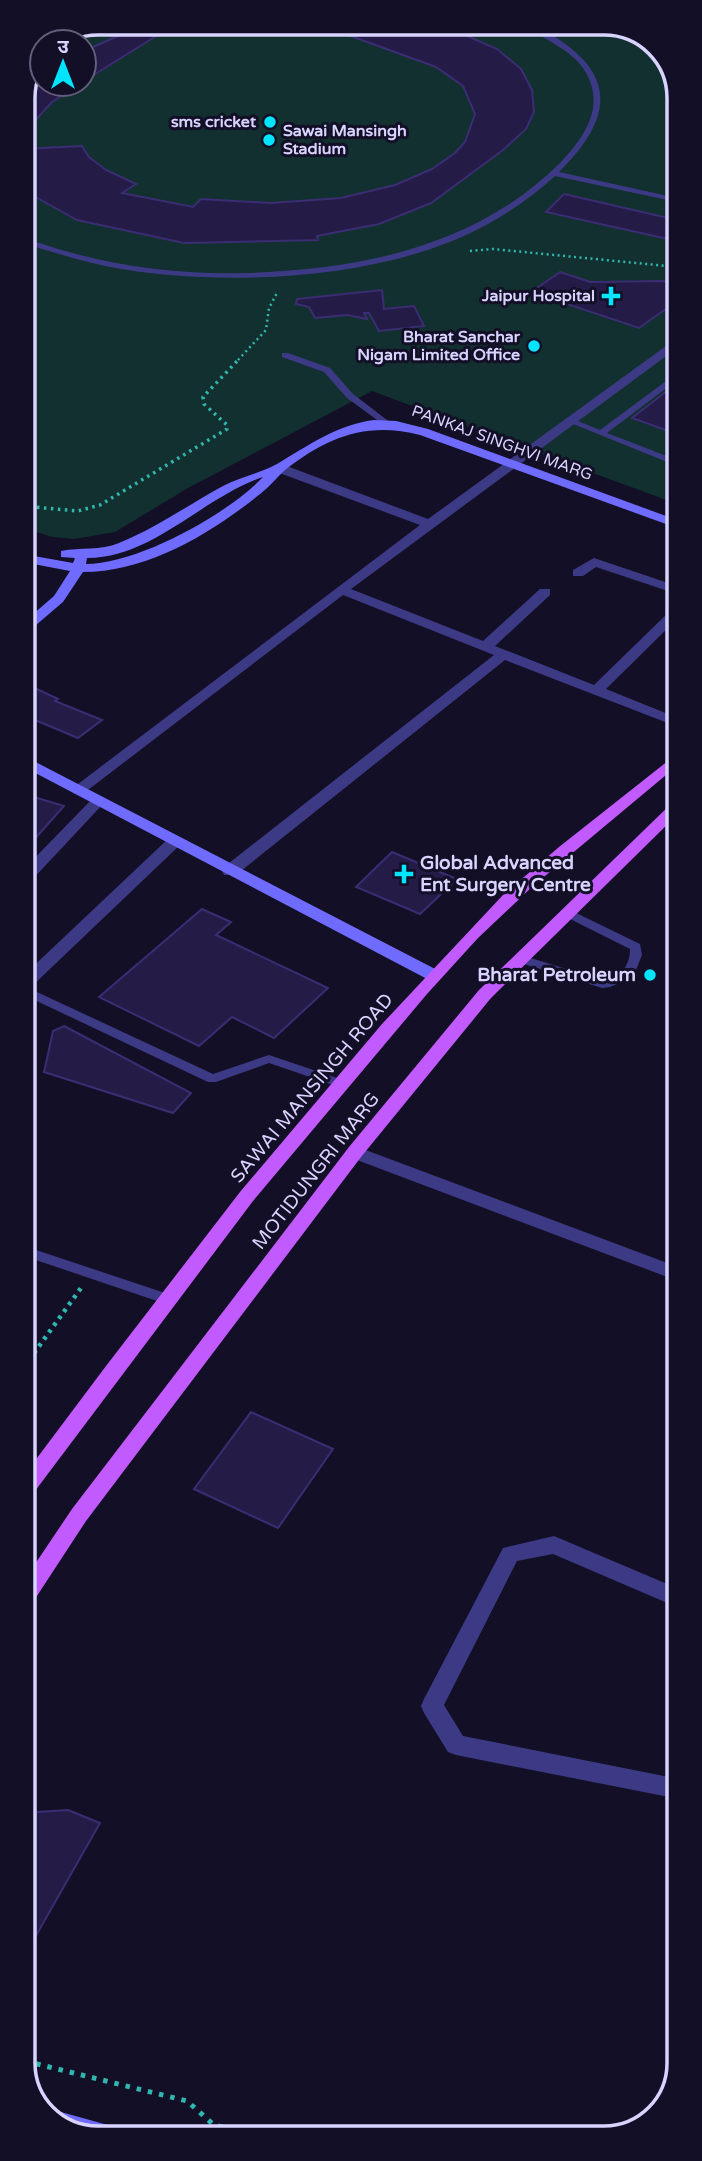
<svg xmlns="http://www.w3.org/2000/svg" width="702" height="2161" viewBox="0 0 702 2161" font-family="'Varela Round','Noto Sans Devanagari',sans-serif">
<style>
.green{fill:#12302f}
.building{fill:#241b47;stroke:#3b2d73;stroke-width:2}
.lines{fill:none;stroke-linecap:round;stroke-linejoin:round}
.path-far3{stroke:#2fb8b0;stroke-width:2.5;stroke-dasharray:2 3.5;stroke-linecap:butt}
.path-far2{stroke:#2fb8b0;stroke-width:3.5;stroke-dasharray:2.5 4.5;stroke-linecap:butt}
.path-far1{stroke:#2fb8b0;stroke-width:4.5;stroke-dasharray:3.5 5;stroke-linecap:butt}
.path{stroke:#2fb8b0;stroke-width:5;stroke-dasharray:4.5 7;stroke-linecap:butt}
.lane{fill:#3d3a85;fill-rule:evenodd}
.street{fill:#3d3a85;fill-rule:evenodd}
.secondary{fill:#6f6bff;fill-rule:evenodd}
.primary{fill:#c25bff;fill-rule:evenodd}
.poi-dot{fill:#00e5ff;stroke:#130f26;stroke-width:2.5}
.labels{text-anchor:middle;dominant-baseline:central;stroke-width:6;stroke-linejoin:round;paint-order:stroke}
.far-poi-label{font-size:16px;font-weight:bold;fill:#d9d4ff;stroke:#130f26;text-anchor:end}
.far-street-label{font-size:16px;fill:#d9d4ff;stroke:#130f26}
.poi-label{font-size:19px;font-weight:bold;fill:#d9d4ff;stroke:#130f26;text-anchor:start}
.street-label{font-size:19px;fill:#d9d4ff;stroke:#130f26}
.rim{fill:none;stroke:#d9d4ff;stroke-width:3.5}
</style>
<rect width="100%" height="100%" fill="#130f26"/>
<path class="green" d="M98,23H609L653,41L677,79V504L372,391L188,488L115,532L74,539L53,537L23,528V94L42,51V84H84V42H51Z"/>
<path class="building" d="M147,23H156L161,33L84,81V51Z
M323,23H432L458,32L497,49L521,69L532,90L534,112L526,129L503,150L431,203L379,224L317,236L318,240L184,243L77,220L23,190V149L82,146L89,157L106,170L136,184L122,193L193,207L201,199L271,203L341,198L395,185L432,169L455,153L465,142L475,114L463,86L436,67L323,26Z
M27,84H79L51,103L23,134V94Z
M564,194L677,220V241L546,212Z
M560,272L590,282L663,281L677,285V301L639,328L531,292Z
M382,290L384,309L414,306L424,326L379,331L369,313H364L367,319L347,315L315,318L309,307L296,304L297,299Z
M677,383V434L632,418Z
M24,683L58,699L55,701L102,720L78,738L35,720L24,715Z
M24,794L64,806L24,851Z
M392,852L457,879L420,914L356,887Z
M202,909L231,922L216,935L328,988L274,1038L232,1017L199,1046L99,997Z
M64,1026L191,1093L173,1113L44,1072L53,1031Z
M251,1412L333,1449L278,1528L194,1489Z
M68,1810L100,1823L25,1955V1819L31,1822L37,1812Z"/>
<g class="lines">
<path class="path-far3" d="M470,251L493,249L677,267
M238,360L266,330L269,308L278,291"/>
<path class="path-far2" d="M23,506L78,511L100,505L227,429V425L204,404L203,397L240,358"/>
<path class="path-far1" d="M24,1367L81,1288"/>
<path class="path" d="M25,2061L187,2101L214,2125L266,2137"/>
<path class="lane" d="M521,23C536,23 551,34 564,43C623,85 602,129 559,172L677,198V202L555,176C524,204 487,228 447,243C350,281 212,286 110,267C81,261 52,252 23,243V238C38,242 53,248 69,252C126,268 188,275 247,273C362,269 475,247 560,163C580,142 601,115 591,84C581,51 544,41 521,23Z
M282,353H288L330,368L353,394L391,423L384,425L347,398L324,372L282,357Z
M677,373V380L607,433L677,460V466L566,421L573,419L600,430Z
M568,909L640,944L642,955L636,970L627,980L610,987L602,988L517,962L515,959L517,956L521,955L602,980C620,977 630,967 630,949L564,916L562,913L564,910Z
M24,986L213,1074L269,1055L343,1080L345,1083L339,1087L269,1063L216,1082H208L24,995Z
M24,1246L171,1295L173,1299L171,1303L166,1304L24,1256Z"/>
<path class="street" d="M677,338V348L351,589L483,641L540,589H550V595L495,646L594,685L672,609L677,608V619L606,689L678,718V727L505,660L236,875H224L222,871L224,867L494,655L343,595L84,793H74L71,790L74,787L420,525L274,471V465H284L428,519Z
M594,558L677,586V594L596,567L583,576H573V570Z
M98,796L106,801L103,804L30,882L24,883V869L93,798Z
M175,836L183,841L181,844L30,988L24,990V975L169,838Z
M355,1146L678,1267V1281L349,1157L346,1152Z
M554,1536L679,1589V1608L553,1554L517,1561L444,1705L463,1736L679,1779V1799L456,1755L448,1752L424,1713L421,1706L424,1699L503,1548Z"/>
<path class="secondary" d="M374,420L396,421L428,429L677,520V528L420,435C367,421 327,437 285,470C278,476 273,483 266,489C217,530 150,572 83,572L63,602L29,631L24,632V622L54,596L70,571L23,562V554L73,563L75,558L61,557V551C81,547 100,551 119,543C156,528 188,505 223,486C240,477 261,473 277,464C309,445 337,425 374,420ZM263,477C228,514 138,564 86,564L87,558C153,558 203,497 263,477Z
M24,756L441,972L443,976L435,982L429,980L24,767Z
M61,2112L122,2129L126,2138H93L50,2120L52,2116Z"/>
<path class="primary" d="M678,753V765L533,886L478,938L427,994L253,1201L32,1495L25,1497V1474L106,1366L240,1192L382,1024L503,895L559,847Z
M678,800V814L491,998L361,1157L86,1521L33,1602L25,1605V1579L72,1509L349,1147L479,990L673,802Z"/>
</g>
<g class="poi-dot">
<circle cx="270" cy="122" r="7"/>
<circle cx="269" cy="140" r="7"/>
<path d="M607.5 285.5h7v7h7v7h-7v7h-7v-7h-7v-7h7z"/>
<circle cx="534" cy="346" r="7"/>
<path d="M400.5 863.5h7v7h7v7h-7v7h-7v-7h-7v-7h7z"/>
<circle cx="650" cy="975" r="7"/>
</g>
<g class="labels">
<g class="far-poi-label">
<text x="256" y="122">sms cricket</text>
<text x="283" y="131" text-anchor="start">Sawai Mansingh<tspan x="283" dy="18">Stadium</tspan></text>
<text x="595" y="296">Jaipur Hospital</text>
<text x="520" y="337">Bharat Sanchar<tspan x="520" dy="18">Nigam Limited Office</tspan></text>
</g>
<g class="far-street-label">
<text transform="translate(502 443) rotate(20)">PANKAJ SINGHVI MARG</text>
</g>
<g class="poi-label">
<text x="420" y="863">Global Advanced<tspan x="420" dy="22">Ent Surgery Centre</tspan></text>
<text x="636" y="975" text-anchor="end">Bharat Petroleum</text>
</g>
<g class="street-label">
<text transform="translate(312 1088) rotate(-50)">SAWAI MANSINGH ROAD</text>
<text transform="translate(316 1171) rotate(-52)">MOTIDUNGRI MARG</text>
</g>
</g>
<path d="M0 0H702V2161H0ZM98 35H604A63 63 0 0 1 667 98V2063A63 63 0 0 1 604 2126H98A63 63 0 0 1 35 2063V98A63 63 0 0 1 98 35Z" fill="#130f26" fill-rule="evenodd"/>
<path class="rim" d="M98 35H604A63 63 0 0 1 667 98V2063A63 63 0 0 1 604 2126H98A63 63 0 0 1 35 2063V98A63 63 0 0 1 98 35Z"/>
<g transform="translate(63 63)"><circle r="33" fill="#130f26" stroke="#625e7d" stroke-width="2"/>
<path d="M0-5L12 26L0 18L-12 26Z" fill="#00e5ff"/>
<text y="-10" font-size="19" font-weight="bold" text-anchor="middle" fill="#d9d4ff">उ</text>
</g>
</svg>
